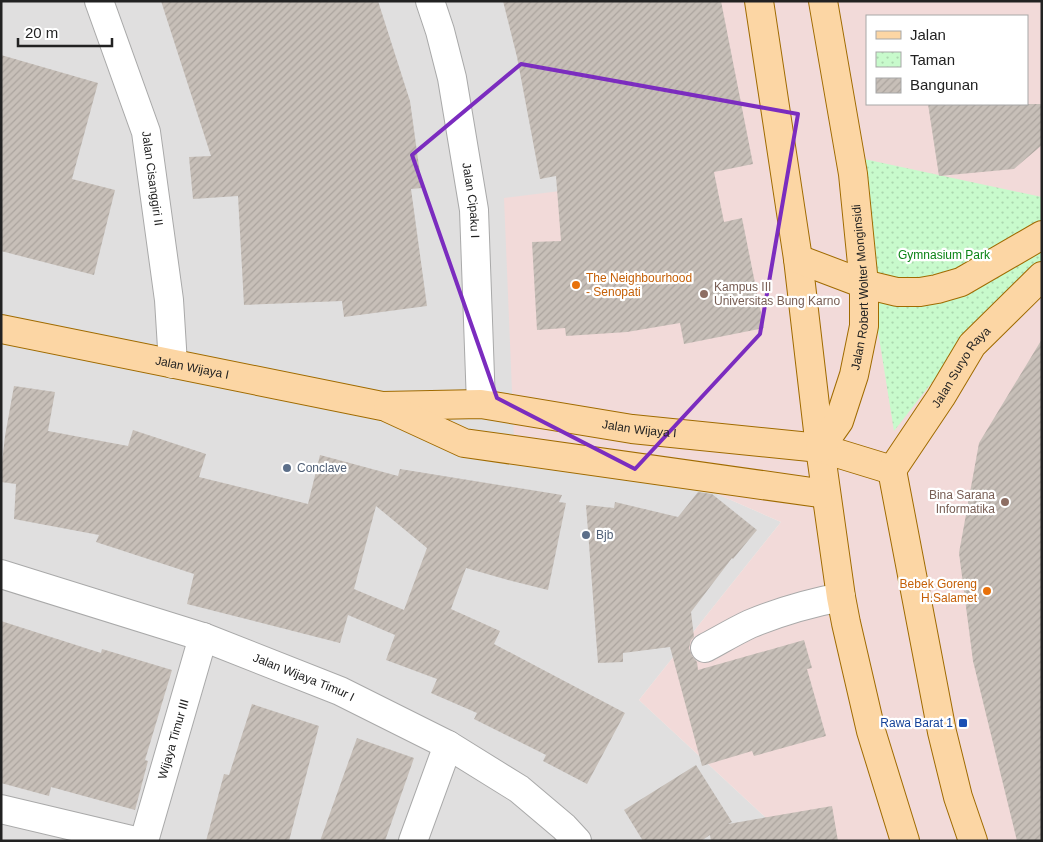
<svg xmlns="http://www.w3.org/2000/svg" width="1043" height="842" viewBox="0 0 1043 842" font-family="Helvetica,sans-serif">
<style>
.residential{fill:#e0dfdf}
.commercial{fill:#f2dad9;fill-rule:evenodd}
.park{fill:url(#park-dots)}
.building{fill:url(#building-hatch);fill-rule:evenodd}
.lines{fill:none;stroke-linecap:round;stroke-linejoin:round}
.minor-casing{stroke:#a9a9a9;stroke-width:30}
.major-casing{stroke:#a06b00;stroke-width:30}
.minor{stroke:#fff;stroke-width:28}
.major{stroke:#fcd6a4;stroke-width:28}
.marked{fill:none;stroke:#7b2cbf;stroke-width:4;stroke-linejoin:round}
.food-dot{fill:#e8710a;stroke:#fff;stroke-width:2}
.education-dot{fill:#8d6e63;stroke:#fff;stroke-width:2}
.service-dot{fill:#5c6f8a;stroke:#fff;stroke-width:2}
.transit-dot{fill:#1a4fb4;stroke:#fff;stroke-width:2}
.labels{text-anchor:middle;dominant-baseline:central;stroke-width:4.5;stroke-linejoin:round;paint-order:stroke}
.street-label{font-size:12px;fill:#222;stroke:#fff}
.park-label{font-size:12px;fill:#0c8416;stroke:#fff}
.food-label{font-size:12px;fill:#c56008;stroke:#fff;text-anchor:start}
.education-label{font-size:12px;fill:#785e54;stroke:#fff;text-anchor:start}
.service-label{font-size:12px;fill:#4e5e75;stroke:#fff;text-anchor:start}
.transit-label{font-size:12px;fill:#164399;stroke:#fff;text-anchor:end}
</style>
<defs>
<pattern id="park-dots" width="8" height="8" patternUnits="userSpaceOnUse" patternTransform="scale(1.25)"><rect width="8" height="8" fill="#c8facc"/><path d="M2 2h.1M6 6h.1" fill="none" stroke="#acd6af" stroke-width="1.8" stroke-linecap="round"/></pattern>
<pattern id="building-hatch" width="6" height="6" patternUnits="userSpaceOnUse" patternTransform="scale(1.25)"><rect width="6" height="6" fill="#c7bfb8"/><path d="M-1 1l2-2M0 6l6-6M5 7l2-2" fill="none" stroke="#aba49e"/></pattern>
</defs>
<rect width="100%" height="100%" fill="#f2efe9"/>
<path class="residential" d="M1,1H616L708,490L781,522L639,700L791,841H1Z"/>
<path class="commercial" d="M616,1H1042V653L1033,841H791L639,700L781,522L708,490L515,464L504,198L648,180ZM867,16H1027V104H867Z"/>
<path class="park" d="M850,156L1042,197V269L1024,285L937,376L894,431Z"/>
<path class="building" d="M161,1H378L410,101L422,188L411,189L427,306L344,317L342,301L244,305L238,196L193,199L189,157L211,156Z
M503,1H721L753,164L714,172L724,222L742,218L764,328L684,344L680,323L627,332L566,336L565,328L537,330L532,242L561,241L556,176L540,179L517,57Z
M1,55L98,83L72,179L115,190L94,275L1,251Z
M928,104H1042V145L1014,169L939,176Z
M1042,339V841H1017L973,661L959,553L979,443Z
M14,386L55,392L48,431L128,446L133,430L206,454L199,477L308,504L320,455L398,476L400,469L562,495L559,502L566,503L548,590L508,580L466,568L451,609L500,631L494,644L625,713L587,784L543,761L546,755L474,719L477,713L431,693L437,679L386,660L395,635L348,615L340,643L187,604L194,574L96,542L99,535L14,519L16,484L1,482V471L5,436ZM376,506L427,548L404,610L354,589Z
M698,492L712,494L757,530L733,559L732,558L691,612L694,637L691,640L689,648L692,656L697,662L698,670L804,640L812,668L807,669L826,736L754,756L752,751L702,766L670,647L623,653V662L598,663L586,505L614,508L615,502L678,517Z
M1,621L101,653L102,649L172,670L145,760L148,761L135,810L51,787L49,796L1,783Z
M252,704L319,726L289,841H206L224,774L229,775Z
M357,738L414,758L385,841H320Z
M696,765L732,822L728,824L832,806L838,841H711L710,835L701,841H643L624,810Z"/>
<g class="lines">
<defs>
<g id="minor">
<path id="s1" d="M99,1L146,132L169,300L173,364"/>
<path id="s2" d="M430,1L440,31L452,78L474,210L481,404"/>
<path id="s3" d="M1,574L203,637L340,691L448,745L519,789L564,827L577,841"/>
<path d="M705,648C720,640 735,631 750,624C779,612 810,603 841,597"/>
<path d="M1,809L136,841"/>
<path id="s4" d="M144,841L203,637"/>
<path d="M413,841L448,745"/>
</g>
<g id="major">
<path d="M759,1L798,259L820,448L841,597L846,623L871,731L905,841"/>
<path d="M798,259L864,284L897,292H920L937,289L961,282L1042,235"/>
<path id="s5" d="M1,329L382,406L481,404L632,429L820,448L892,470"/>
<path d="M388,408L464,443L826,494"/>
<path id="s6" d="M820,448L839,421L854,375L864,326V284L853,174L823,1"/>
<path d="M892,470L942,732L958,797L973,841"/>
<path id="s7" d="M892,470L941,397L972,345L1042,276"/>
</g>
</defs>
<use href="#minor" class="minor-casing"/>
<use href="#major" class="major-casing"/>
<use href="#minor" class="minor"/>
<use href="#major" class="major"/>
</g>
<path class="marked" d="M521,64L798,114L760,334L635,469L497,398L412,155Z"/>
<g class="food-dot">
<circle cx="576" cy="285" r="5"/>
<circle cx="987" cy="591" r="5"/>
</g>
<g class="education-dot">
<circle cx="704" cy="294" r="5"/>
<circle cx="1005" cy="502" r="5"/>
</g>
<g class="service-dot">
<circle cx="287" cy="468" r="5"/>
<circle cx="586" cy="535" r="5"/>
</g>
<rect class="transit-dot" x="958" y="718" width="10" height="10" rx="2.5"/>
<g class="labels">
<g class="street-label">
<text stroke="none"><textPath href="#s1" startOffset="186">Jalan Cisanggiri II</textPath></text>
<text stroke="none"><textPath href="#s2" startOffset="204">Jalan Cipaku I</textPath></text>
<text stroke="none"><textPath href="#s6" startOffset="170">Jalan Robert Wolter Monginsidi</textPath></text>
<text stroke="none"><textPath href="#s5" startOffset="195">Jalan Wijaya I</textPath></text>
<text stroke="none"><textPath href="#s7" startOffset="124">Jalan Suryo Raya</textPath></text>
<text stroke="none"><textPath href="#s5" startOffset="648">Jalan Wijaya I</textPath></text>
<text stroke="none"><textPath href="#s3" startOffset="320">Jalan Wijaya Timur I</textPath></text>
<text stroke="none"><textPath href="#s4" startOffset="106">Wijaya Timur III</textPath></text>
</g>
<g class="park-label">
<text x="944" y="255">Gymnasium Park</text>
</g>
<g class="food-label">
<text x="586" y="278">The Neighbourhood<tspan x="586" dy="14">- Senopati</tspan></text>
<text x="977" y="584" text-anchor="end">Bebek Goreng<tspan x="977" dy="14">H.Salamet</tspan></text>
</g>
<g class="education-label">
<text x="714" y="287">Kampus III<tspan x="714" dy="14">Universitas Bung Karno</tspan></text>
<text x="995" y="495" text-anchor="end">Bina Sarana<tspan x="995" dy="14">Informatika</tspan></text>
</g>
<g class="service-label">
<text x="297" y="468">Conclave</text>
<text x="596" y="535">Bjb</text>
</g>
<g class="transit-label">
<text x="953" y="723">Rawa Barat 1</text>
</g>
</g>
<rect width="1043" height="842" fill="none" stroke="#222222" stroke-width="5"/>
<rect x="866" y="15" width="162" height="90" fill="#ffffff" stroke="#a7a7a7"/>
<rect x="876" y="31" width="25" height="8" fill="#fcd6a4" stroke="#a7a7a7"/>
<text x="910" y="40" font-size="15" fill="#222222">Jalan</text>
<rect x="876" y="52" width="25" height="15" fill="url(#park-dots)" stroke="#a7a7a7"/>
<text x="910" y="65" font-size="15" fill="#222222">Taman</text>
<rect x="876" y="78" width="25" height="15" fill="url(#building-hatch)" stroke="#a7a7a7"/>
<text x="910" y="90" font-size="15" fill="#222222">Bangunan</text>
<path d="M18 38v8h94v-8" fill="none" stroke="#222222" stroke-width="2.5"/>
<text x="25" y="38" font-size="15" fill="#222222" stroke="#ffffff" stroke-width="4" paint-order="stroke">20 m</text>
</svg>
